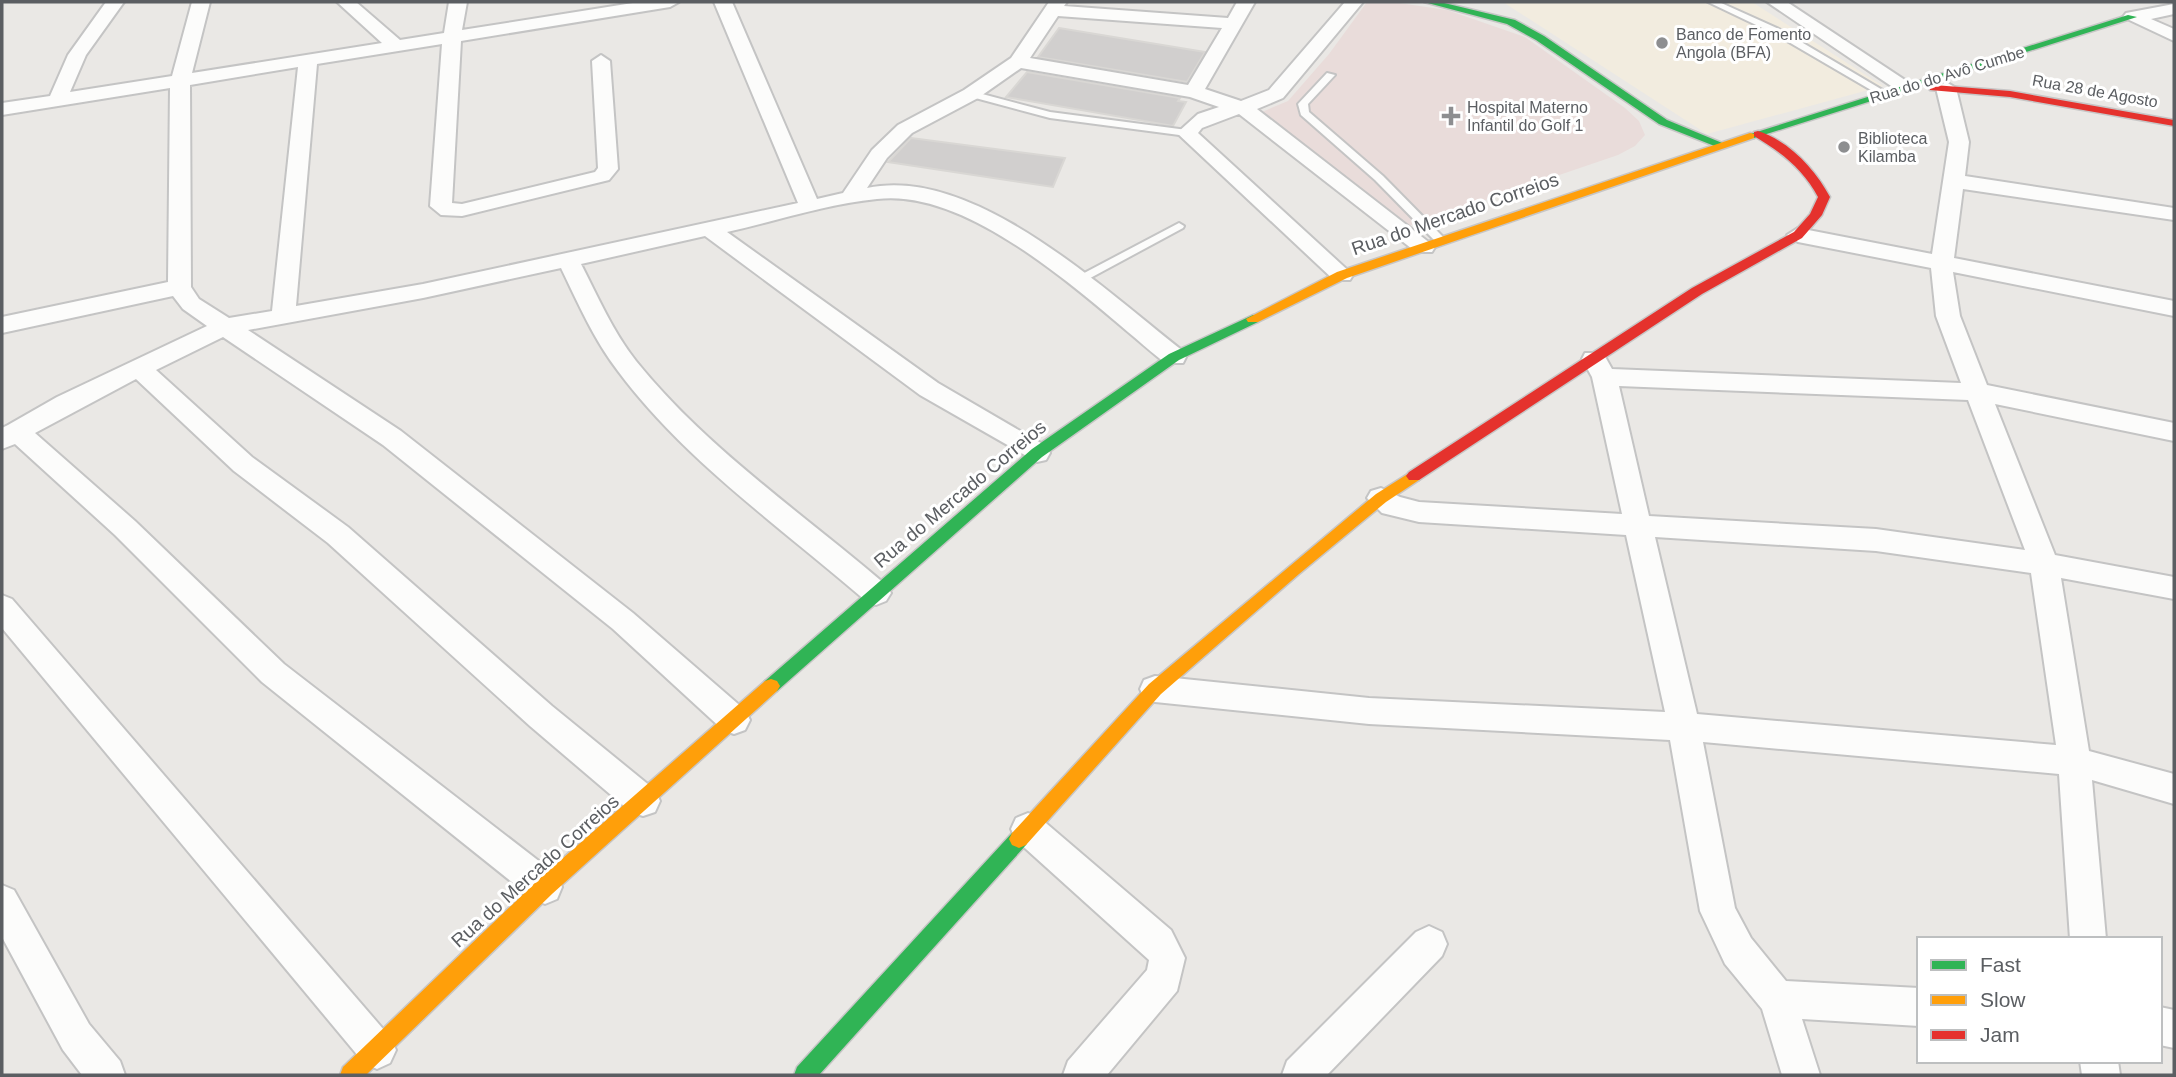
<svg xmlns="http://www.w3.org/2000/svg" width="2176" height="1077" viewBox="0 0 2176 1077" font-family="Arial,sans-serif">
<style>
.commercial{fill:#f2ecdf}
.medical{fill:#e9dcda}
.building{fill:#d1cfce;stroke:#d9d7d4;stroke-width:2}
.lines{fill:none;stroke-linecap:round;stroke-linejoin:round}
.lane-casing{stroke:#c4c4c4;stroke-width:4}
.street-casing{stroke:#c4c4c4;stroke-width:4}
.fast-casing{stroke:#c7c6c6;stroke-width:3}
.slow-casing{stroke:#c7c6c6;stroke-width:3}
.jam-casing{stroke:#c7c6c6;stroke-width:3}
.lane{fill:#fcfcfb;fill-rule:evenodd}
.street{fill:#fcfcfb;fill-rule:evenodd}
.fast{fill:#30b455;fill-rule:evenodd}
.slow{fill:#ff9f0a;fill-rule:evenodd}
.jam{fill:#e5322d;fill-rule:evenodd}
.poi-dot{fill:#8d8e90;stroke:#fff;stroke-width:2.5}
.labels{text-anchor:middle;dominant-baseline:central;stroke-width:6;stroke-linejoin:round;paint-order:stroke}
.far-poi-label{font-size:16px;fill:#5b5e62;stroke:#fff;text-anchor:start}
.far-street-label{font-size:16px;fill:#5b5e62;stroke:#fff}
.street-label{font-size:19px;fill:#5b5e62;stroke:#fff}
</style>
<rect width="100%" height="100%" fill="#eae8e5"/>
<path class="commercial" d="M1503,2H1752L1883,86L1707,134Z"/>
<path class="medical" d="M1367,2H1392L1447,10L1525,37L1625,108L1639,121L1645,135L1635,146L1618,155L1409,226L1262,112L1288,101L1329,54Z"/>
<path class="building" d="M1059,28L1205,52L1187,82L1038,57Z
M1027,72L1180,98L1178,101L1186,102L1173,126L1006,97Z
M911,138L1065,158L1053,187L888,162Z"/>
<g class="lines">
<defs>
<path id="lane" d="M1708,2H1719L1781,30L1891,95L1883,97L1775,34Z
M1327,73L1335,75L1308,104L1309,112L1383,176L1445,239V243H1437L1375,180L1301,115L1298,104Z
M971,91L1050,112L1187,130L1192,133L1187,136L1050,118L968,96L966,94Z
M1179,223L1184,226L1183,228L1081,283H1073L1071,280Z"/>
<path id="street" d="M106,2H124L86,55L70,92L172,76L192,2H210L192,73L382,43L337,2H356L400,40L444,33L449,2H467L462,30L639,2H679L670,7L461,41L452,203L462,204L595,172L598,168L592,61L601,55L610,61L618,169L609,180L462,216L441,215L430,206L442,44L317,64L296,306L423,284L798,203L714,2H732L817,199L843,193L872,150L898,125L964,90L1011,58L1049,2H1067L1064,6L1228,18L1237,2H1255L1205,89L1241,101L1269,90L1345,2H1363L1283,98L1257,109L1435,247L1432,252H1416L1239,114L1202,128L1198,133L1353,275L1350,280H1334L1177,133L1198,114L1219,107L1190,97L1021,68L978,98L912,133L887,158L867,188C974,165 1104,290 1183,351L1186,357L1183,363H1165C1094,305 973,187 877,199C827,204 776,221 727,232L938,383L1046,446L1050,453L1046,460L1037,462L920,395L705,236L581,264C598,297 613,332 636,361C706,448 802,513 886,585L891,593L886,601L876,605L866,601C782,528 685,461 618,371C594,340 578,303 561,268L423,298L248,330L401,431L633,613L745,710L750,720L745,730L734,734L723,730L613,629L383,445L223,337L156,370L252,457L348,527L552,706L655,790L660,801L655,812L643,816L631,812L530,726L328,543L234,471L136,379L35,433L135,521L284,664L557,875L562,887L557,899L545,904L533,899L262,682L115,535L15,444L2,449V428L8,425L57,397L207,326L183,309L173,296L2,333V317L168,282L170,88L2,115V103L50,96L68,55ZM1058,16L1222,28L1188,85L1030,58ZM298,67L272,311L229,318L199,299L191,287L190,85Z
M1767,2H1787L1917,88L1907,94L1900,92Z
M2174,4V14L2151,19L2174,29V41L2123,17L2126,13Z
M1946,82L1956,88L1969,142L1965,176L2174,208V220L1963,189L1954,258L2174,301V316L1953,272L1960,316L1987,385L2174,423V441L1995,404L2055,555L2174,577V599L2061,578L2089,751L2174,774V804L2092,780L2106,939H2070L2059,774L1703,742L1735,908L1751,938L1786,981L1919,988V1026L1802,1019L1820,1075H1782L1762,1009L1725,964L1700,911L1670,740L1369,724L1155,702L1144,698L1140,689L1144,680L1155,676L1369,698L1665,712L1626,535L1419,522L1382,513L1367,498L1371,491L1381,488L1400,497L1419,502L1622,514L1592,377L1582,359L1585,353H1603L1612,369L1961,383L1936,316L1931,268L1798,242L1787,235L1798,228L1932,254L1949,142L1936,88ZM1619,386L1968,400L2025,550L1876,529L1649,516ZM1655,537L1876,551L2031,573L2056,745L1697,714Z
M2,595L12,599L390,1037L396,1050L390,1063L377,1069L364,1063L2,628Z
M1028,813L1040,818L1171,930L1185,958L1177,991L1107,1075H1063L1068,1061L1147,970L1149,960L1016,840L1011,829L1016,818Z
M2,885L14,890L89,1024L120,1061L125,1075H82L63,1050L2,937Z
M1429,926L1442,932L1447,944L1442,956L1327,1075H1282L1287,1061L1416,932Z
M2160,1007L2174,1010V1048L2160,1045Z
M2080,1061H2118L2120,1075H2082Z"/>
<path id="fast" d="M1424,2H1440L1515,20L1544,36L1667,120L1727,145L1717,147L1659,124L1536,40L1507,24Z
M2128,15L2137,17L1754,138L1744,136Z
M1253,315L1258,316V322L1179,360L1042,457L777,691L771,693L765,691L762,686L765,681L1032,449L1169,354Z
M1019,830L1026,833L1029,839L1026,845L819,1075H794L797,1067L1012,833Z"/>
<path id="slow" d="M1750,133L1754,134V138L1347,278L1258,322H1248L1246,319L1337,272Z
M1414,470L1419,472L1422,476L1419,480L1386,502L1299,574L1161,694L1026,845L1019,848L1012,845L1009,839L1012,833L1149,684L1376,494Z
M771,679L777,681L780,686L777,691L552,894L366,1075H340L343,1067L538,880L765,681Z"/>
<path id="jam" d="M1934,85L2010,91L2174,120V126L2010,97L1930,90L1929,88Z
M1758,131C1789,141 1815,169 1830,197L1822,215L1802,238L1702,294L1419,480H1409L1406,476L1409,472L1692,288L1794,232L1810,214L1818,197C1803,169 1781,152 1754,136V132Z"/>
</defs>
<use href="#lane" class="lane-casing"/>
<use href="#street" class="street-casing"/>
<use href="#fast" class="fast-casing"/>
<use href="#slow" class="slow-casing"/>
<use href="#jam" class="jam-casing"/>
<use href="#lane" class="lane"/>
<use href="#street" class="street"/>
<use href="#fast" class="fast"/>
<use href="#slow" class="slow"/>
<use href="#jam" class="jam"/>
</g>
<g class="poi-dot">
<circle cx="1662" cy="43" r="7"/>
<path d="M1447.5 105.5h7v7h7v7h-7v7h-7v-7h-7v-7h7z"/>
<circle cx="1844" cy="147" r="7"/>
</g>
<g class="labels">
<g class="far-poi-label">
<text x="1676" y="34">Banco de Fomento<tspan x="1676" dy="18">Angola (BFA)</tspan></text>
<text x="1467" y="107">Hospital Materno<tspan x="1467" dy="18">Infantil do Golf 1</tspan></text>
<text x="1858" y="138">Biblioteca<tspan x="1858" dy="18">Kilamba</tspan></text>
</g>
<g class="far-street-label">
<text transform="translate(1947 75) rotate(-17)">Rua do do Avô Cumbe</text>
<text transform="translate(2095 91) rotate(10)">Rua 28 de Agosto</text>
</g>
<g class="street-label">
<text transform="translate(1455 214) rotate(-19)">Rua do Mercado Correios</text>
<text transform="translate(960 494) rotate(-40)">Rua do Mercado Correios</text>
<text transform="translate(535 871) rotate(-42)">Rua do Mercado Correios</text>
</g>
</g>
<rect width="2176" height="1077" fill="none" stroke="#5b5e62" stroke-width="7"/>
<rect x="1917" y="937" width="245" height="126" fill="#ffffff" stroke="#bdbfc0" stroke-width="2"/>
<rect x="1931" y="960" width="35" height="10" fill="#30b455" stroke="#bdbfc0" stroke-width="2"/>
<text x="1980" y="972" font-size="21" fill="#5b5e62">Fast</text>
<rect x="1931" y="995" width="35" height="10" fill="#ff9f0a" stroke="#bdbfc0" stroke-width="2"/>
<text x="1980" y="1007" font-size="21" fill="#5b5e62">Slow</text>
<rect x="1931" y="1030" width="35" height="10" fill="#e5322d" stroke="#bdbfc0" stroke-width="2"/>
<text x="1980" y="1042" font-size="21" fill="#5b5e62">Jam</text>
</svg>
